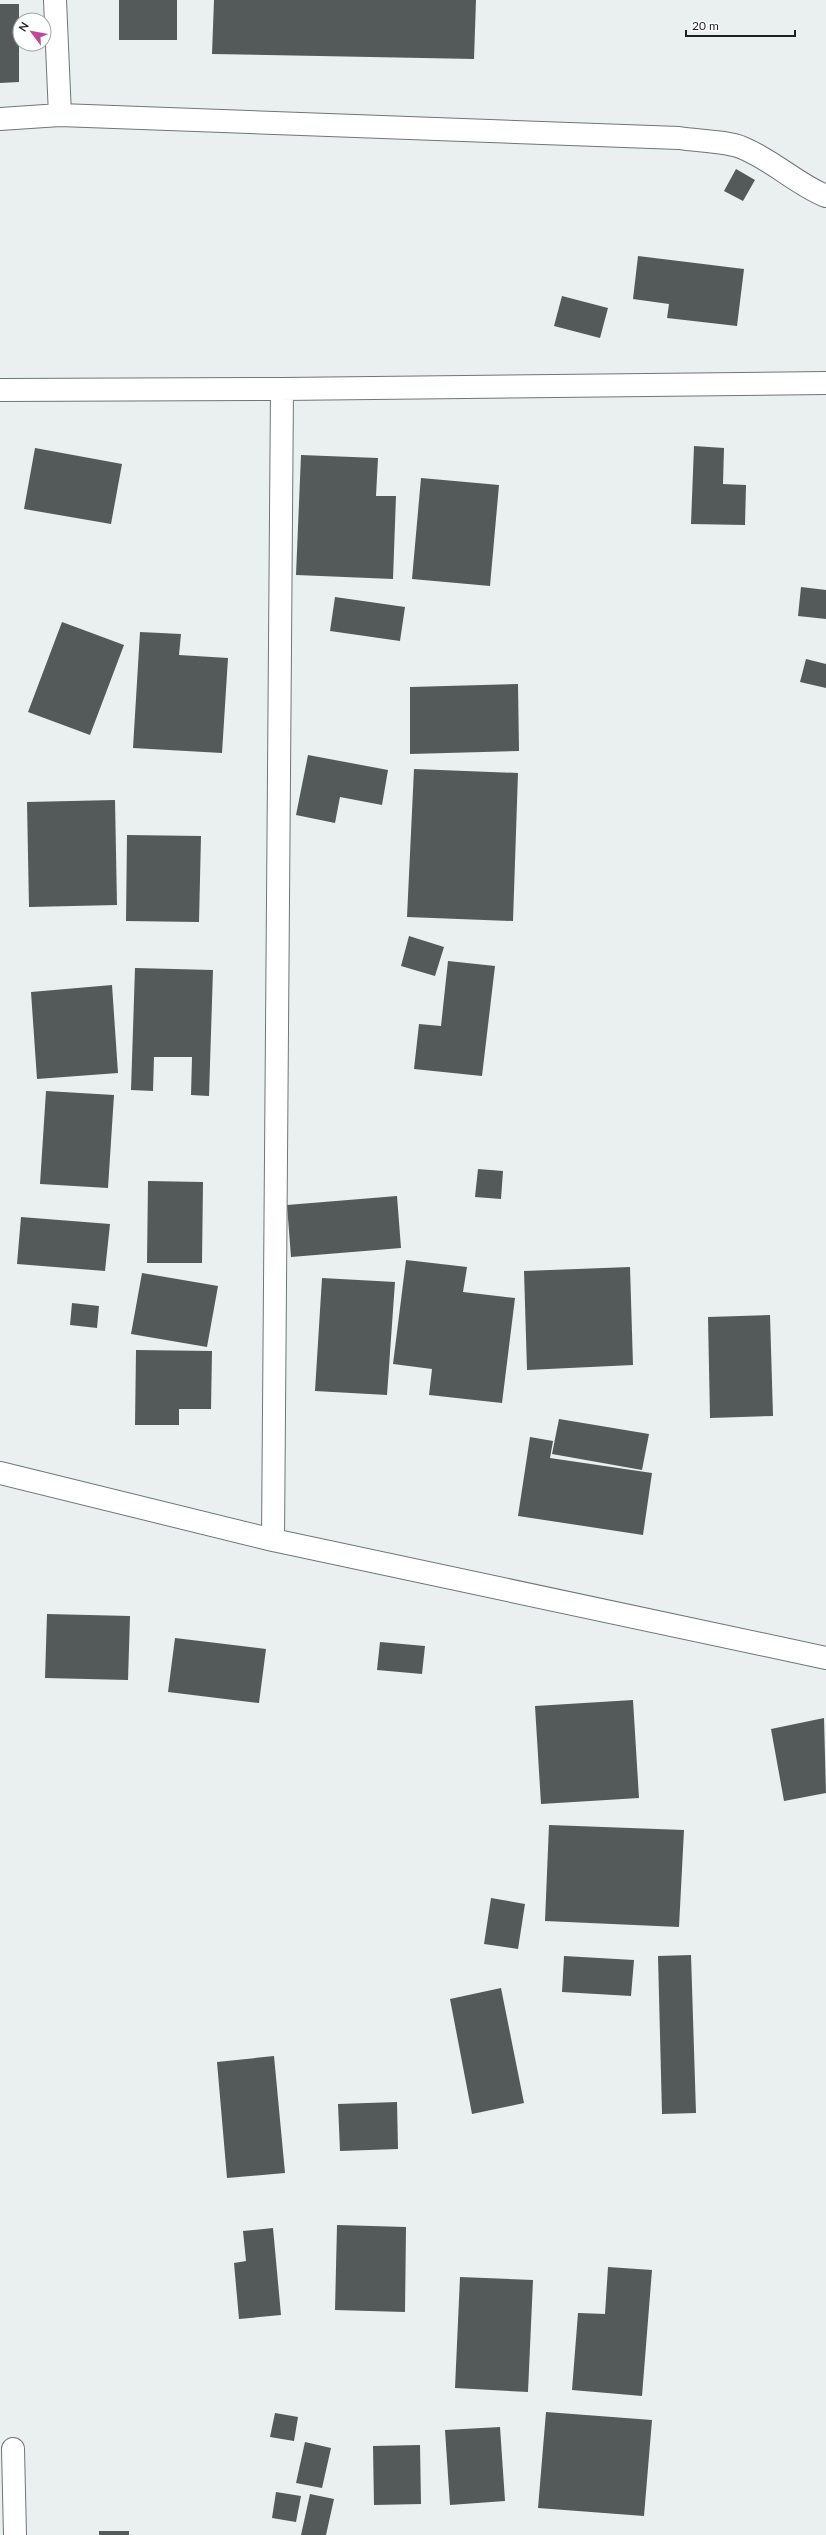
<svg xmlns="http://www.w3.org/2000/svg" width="826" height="2535" viewBox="0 0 826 2535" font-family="Lato,sans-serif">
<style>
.building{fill:#545a59}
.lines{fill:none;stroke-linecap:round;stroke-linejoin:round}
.lane-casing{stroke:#707676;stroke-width:24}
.street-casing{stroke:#707676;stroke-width:24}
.lane{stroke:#fff;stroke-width:22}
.street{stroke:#fff;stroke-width:22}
</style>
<rect width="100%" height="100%" fill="#e9f0ef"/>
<path class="building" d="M119,0H177V40H119Z
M214,0H476L474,59L212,54Z
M0,4H19V82L0,83Z
M736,169L755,180L743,201L724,191Z
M638,256L744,269L737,326L667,318L669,304L633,299Z
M562,296L608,308L600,338L554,326Z
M694,446L724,448L723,484L746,485L745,525L691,524Z
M35,448L122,464L111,524L24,509Z
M301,455L378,458L376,496H396L393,579L296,575Z
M421,478L499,485L490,586L412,579Z
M801,587L826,590V619L798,616Z
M335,597L405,607L400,641L330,631Z
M62,622L124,645L90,735L28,712Z
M140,632L181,634L179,655L228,658L222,753L133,748Z
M806,659L826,664V688L800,682Z
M518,684L519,751L410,754V687Z
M308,755L388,770L382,805L340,797L335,823L296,815Z
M414,769L518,773L513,921L407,917Z
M115,800L117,905L29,907L27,802Z
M127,835L201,836L199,922L126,921Z
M409,936L444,947L435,976L401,966Z
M448,961L495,966L482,1076L414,1069L419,1024L441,1026Z
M135,968L213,970L209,1096L191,1095L192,1057H154L153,1091L131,1090Z
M112,985L118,1073L37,1079L31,992Z
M46,1091L114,1095L108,1188L40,1184Z
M478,1169L503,1171L501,1199L475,1197Z
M148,1181L203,1182L202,1263H147Z
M397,1196L401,1248L291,1257L287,1205Z
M21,1217L110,1224L105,1271L17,1264Z
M406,1260L467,1267L463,1292L515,1298L502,1403L429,1395L432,1369L393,1364Z
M630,1267L633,1365L527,1370L524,1271Z
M142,1273L218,1286L207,1347L131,1334Z
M322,1278L395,1282L387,1395L315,1391Z
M72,1303L99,1306L97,1328L70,1325Z
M770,1315L773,1416L710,1418L708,1317Z
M136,1350L212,1351L211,1409H179V1425H135Z
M559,1419L649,1434L642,1470L552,1454Z
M530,1437L553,1441L550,1458L652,1473L643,1535L518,1516Z
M47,1614L130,1616L128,1680L45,1678Z
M175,1638L266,1649L259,1703L168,1692Z
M380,1642L425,1646L422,1674L377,1670Z
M633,1700L639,1798L541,1804L535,1706Z
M824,1718L826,1793L784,1801L771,1729Z
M549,1825L684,1830L679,1927L545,1921Z
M491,1898L525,1904L518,1949L484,1944Z
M691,1955L696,2113L662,2114L658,1956Z
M564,1956L634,1960L631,1996L562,1992Z
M501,1988L524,2103L472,2114L450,1999Z
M274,2056L285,2173L227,2178L217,2062Z
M397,2102L398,2149L340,2151L338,2104Z
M337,2225L406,2227L405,2312L335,2310Z
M273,2228L281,2315L239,2319L234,2263L246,2261L243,2231Z
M608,2267L652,2270L642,2396L572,2390L578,2313L605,2314Z
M460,2277L533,2280L528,2392L455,2388Z
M546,2412L652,2420L644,2516L538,2508Z
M275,2413L298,2417L294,2441L270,2437Z
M500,2427L505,2501L450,2505L445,2430Z
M305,2442L331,2448L322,2488L296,2483Z
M420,2445L421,2504L374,2505L373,2446Z
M276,2492L301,2496L296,2522L272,2518Z
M310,2494L334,2499L326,2535H301Z
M99,2531H129V2535H99Z"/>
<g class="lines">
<defs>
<path id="lane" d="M55,0L60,115
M0,119L60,115L679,138C697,141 727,141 743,148C774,161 798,185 826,196
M13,2449L15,2535"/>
<path id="street" d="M0,390L282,389L826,383
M0,1473L273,1540L826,1658
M273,1540L282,389"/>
</defs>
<use href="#lane" class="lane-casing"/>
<use href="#street" class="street-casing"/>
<use href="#lane" class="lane"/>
<use href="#street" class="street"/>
</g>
<g transform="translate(32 32) rotate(302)"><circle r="19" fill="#ffffff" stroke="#a5a6a6"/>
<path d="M0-3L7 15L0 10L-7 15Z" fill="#c0479a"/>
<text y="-6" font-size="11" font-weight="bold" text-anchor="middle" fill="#1f2121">N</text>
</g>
<path d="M686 30v6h109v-6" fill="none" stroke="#1f2121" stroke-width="2"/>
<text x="692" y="30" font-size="12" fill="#1f2121" stroke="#ffffff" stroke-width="3" paint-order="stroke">20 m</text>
</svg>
